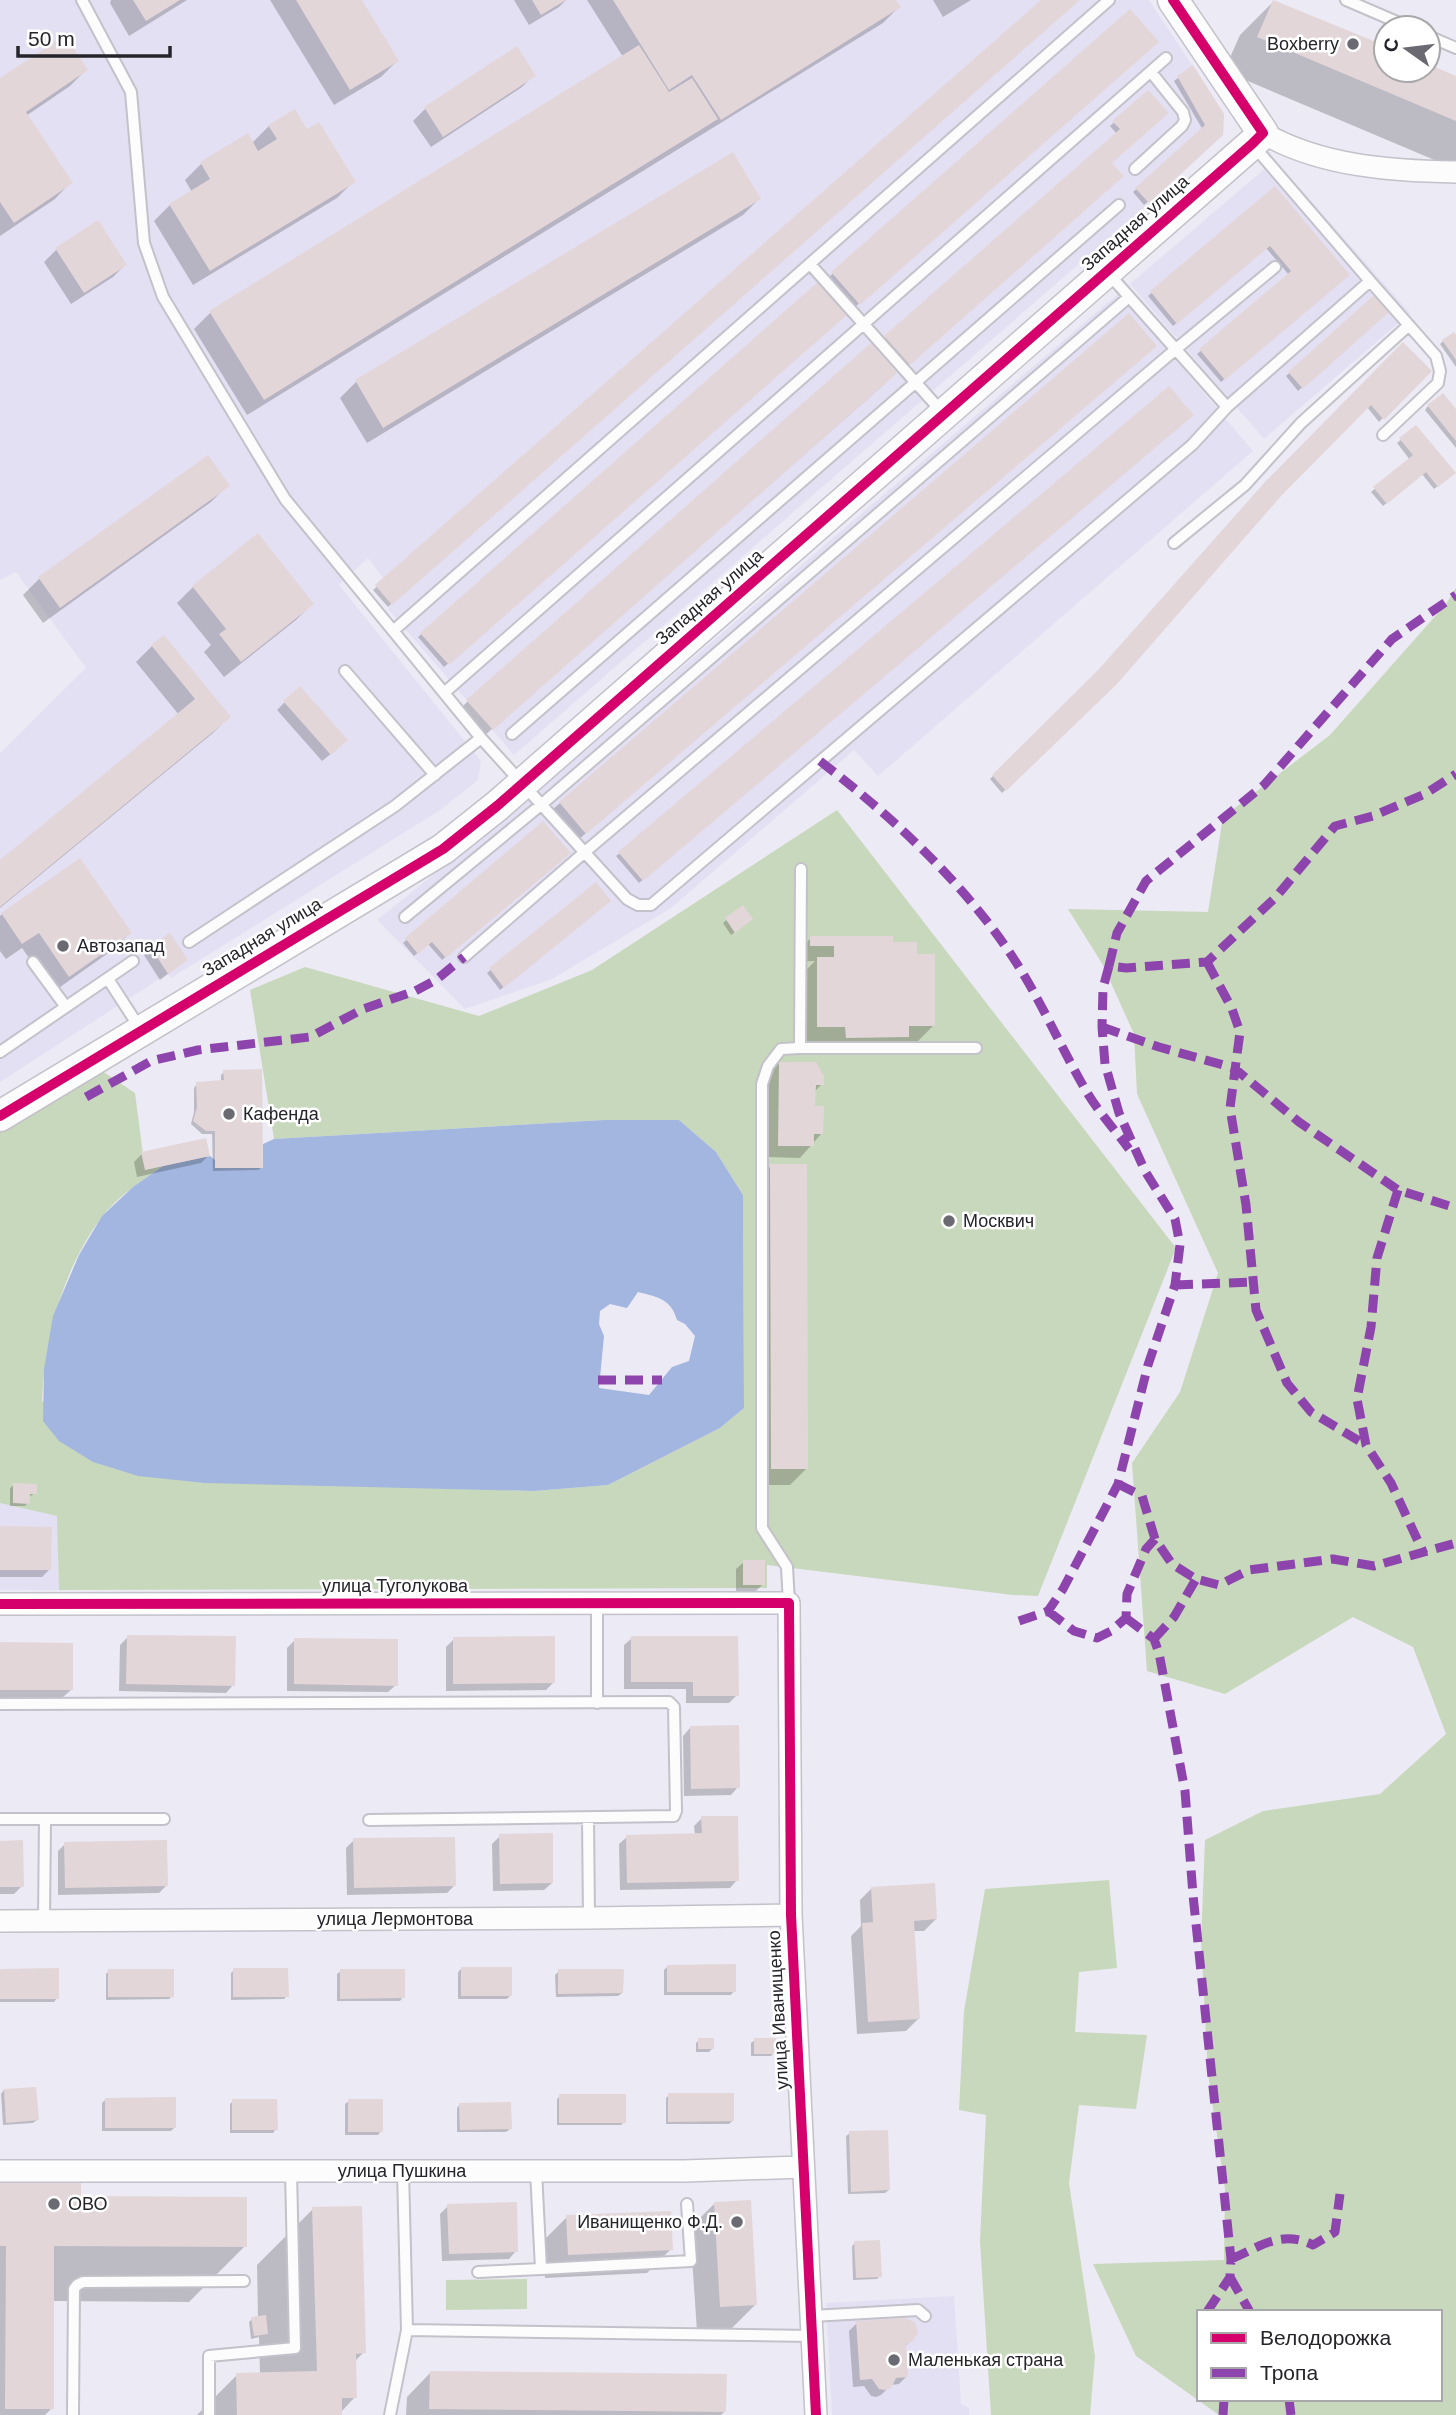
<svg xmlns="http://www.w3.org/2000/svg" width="1456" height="2415" viewBox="0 0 1456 2415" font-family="Helvetica,sans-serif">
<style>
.built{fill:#e4e0f3}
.green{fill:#c8d8bc;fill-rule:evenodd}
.water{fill:#a2b6df;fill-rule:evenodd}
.shadow{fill:#0003}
.building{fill:#e2d6d9}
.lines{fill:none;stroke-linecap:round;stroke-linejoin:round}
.lane-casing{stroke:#c3c1c9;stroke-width:14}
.street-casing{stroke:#c3c1c9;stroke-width:24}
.secondary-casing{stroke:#c3c1c9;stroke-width:33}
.lane{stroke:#fcfcfd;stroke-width:10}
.street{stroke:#fcfcfd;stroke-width:21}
.secondary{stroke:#fcfcfd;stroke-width:30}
.quiet{stroke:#8e44ad;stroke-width:9;stroke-dasharray:18 9;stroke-linecap:butt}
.cycleway-casing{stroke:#fff;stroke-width:15}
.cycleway{stroke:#d6006c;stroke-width:10}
.poi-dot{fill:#6b6971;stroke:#fff;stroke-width:2.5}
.labels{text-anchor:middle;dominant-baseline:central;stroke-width:5;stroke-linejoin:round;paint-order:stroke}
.poi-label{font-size:18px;fill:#25242b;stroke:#fff;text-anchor:start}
.street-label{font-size:18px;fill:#25242b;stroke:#fff}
</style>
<rect width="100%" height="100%" fill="#eceaf4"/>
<path class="built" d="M0,0H1149L1224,114L1223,135L1149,203L514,755L388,609L392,604L375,585L383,578L368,558L339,585L481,761L478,780L440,810L171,978L167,974L0,1082V753L86,668L16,572L0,580Z
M1275,160L1410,313L1264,439L1130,284Z
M1119,293L1253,451L878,776L854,750L671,908L552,979L465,1009L377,920L541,788Z
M0,1503L58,1516L59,1590H0Z
M954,2296L961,2404L969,2408V2415H832L826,2303Z"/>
<path class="green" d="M1456,588V2415H1219L1136,2356L1093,2264L1224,2260L1225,2189L1208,2074L1201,1940L1205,1840L1263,1811L1380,1794L1446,1734L1413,1647L1353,1617L1225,1694L1147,1671L1132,1463L1180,1392L1218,1273L1137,1094L1134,1034L1103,965L1068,909L1208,912L1223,817L1330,735L1446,604ZM1199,2312H1440V2399H1199Z
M837,810L1176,1248L1038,1596L1013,1595L767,1565V1588L59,1590L57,1516L0,1503V1131L99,1069L135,1093L145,1170L163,1166C142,1181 116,1197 101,1218C62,1271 45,1337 42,1401L376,1486L534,1491L608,1485L720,1428L744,1408L743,1195L716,1152L679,1120H604L274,1139L250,990L305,967L479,1016L592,970Z
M1109,1880L1117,1968L1079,1972L1075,2032L1147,2035L1136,2109L1079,2105L1069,2183L1095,2357L1090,2415H991L980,2241L986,2115L959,2110L964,2011L985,1889Z
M527,2279V2309L446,2310V2280Z"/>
<path class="water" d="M604,1120H679L716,1152L743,1195L744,1408L720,1428L608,1485L534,1491L205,1483L138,1476L93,1462L59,1441L43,1421L44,1369L53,1316L79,1255L102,1216L133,1187L163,1166L210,1156L215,1160L216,1168H263V1144L274,1139ZM638,1292C658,1297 671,1299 677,1320L685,1324L695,1336L689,1361L672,1367L649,1395L599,1388L604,1336L599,1324L600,1311L610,1304L627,1308Z"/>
<path class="shadow" d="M111,0H187L129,36L110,3Z
M270,0H360L397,61L381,77L334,105Z
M514,0H566L559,7L529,25Z
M587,0H894L899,7L883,23L247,415L194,329L210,313L623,57Z
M933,0H971L943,17Z
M1043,0H1078L388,607L373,590Z
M1274,1L1386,48V70H1428V66L1456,78V162L1451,167L1224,71L1240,35Z
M1130,11L1157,42L855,307L829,277Z
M1193,67L1221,135L1144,205L1133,192L1203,130L1174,81Z
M86,70L70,86L26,116L71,182L55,199L0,236V81Z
M534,75L522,87L431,147L413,121L425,109Z
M1148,92L1110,163L1119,179L905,367L882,341L1117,134L1110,126Z
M269,126L306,131L353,182L337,198L193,285L154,221L170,205L192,192L185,180L201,164L247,136L252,143Z
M732,154L759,199L743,215L367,443L340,398L356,382Z
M1275,189L1344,278L1221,382L1197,354L1289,275L1266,248L1173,326L1148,296Z
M97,223L125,265L113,277L71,304L44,262L56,250Z
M819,284L845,314L444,667L418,637Z
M1374,297L1387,312L1298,391L1286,376Z
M1456,338V367L1440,344L1443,341Z
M1403,344L1429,371L1379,422L1367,407L1281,494L1115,683L1002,793L990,779L1096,674Z
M1147,353L578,840L552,810L560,803Z
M888,381L484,736L460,709L468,701Z
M1428,406L1456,412V448L1425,410Z
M1188,418L639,883L616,856L620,853Z
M1416,427L1450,477L1434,489L1422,474L1383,506L1371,492L1410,460L1397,443Z
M207,458L227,486L211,502L43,623L23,595L39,579Z
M193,587L312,604L296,620L224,677L204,652L211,645L177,603Z
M152,646L229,717L213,733L0,908V863L179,715L136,662Z
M285,702L338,748L322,761L277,710Z
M543,823L568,853L442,960L428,944L414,956L403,943Z
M595,884L605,904L500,990L487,973Z
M742,907L748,922L731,935L723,923Z
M2,914L130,933L114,949L53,992L22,948L6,959L0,951V916Z
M811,938L892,944L915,956L934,1025L918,1041H902L891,1053H830V1042L802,1043L801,975L815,961L794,962V954Z
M151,948L186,960L160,980L144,955Z
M779,1063L822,1084L814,1092V1107L822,1133L800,1158L767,1157V1075Z
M224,1072L262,1167L258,1170L213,1171L212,1134H202L191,1124L194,1112V1088L197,1084L221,1082V1075Z
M142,1154L208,1156L201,1163L137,1177L134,1162Z
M771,1166L806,1469L790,1485H756L755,1182Z
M14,1485L35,1493L29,1497L28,1503L25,1506H10V1488Z
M0,1528L50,1569L42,1577H0Z
M744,1562L763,1584L755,1592H736V1569Z
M128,1637L233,1685L226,1693L119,1691L120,1645Z
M632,1638L737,1695L729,1703H686V1689H624V1645Z
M454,1639L554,1682L546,1690L446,1691V1647Z
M295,1640L396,1685L388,1692L287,1691V1648Z
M0,1644L71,1690L63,1697H0Z
M690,1728L738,1787L731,1795L684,1796L683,1736Z
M702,1818L737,1880L730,1888L620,1890L619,1844L627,1837L695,1835L694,1826Z
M500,1836L552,1883L544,1890L493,1891L492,1844Z
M354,1840L454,1886L447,1893L347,1895L346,1848Z
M0,1842L22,1886L14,1894H0Z
M65,1844L166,1886L159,1893L58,1895V1851Z
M872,1888L936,1919L924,1931H913L918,2019L906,2031L857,2034L851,1936L861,1926L860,1900Z
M667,1967L734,1991L731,1995H664V1970Z
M461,1969L511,1995L507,1999H458V1972Z
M0,1970L57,1998L54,2002H0Z
M234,1970L287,1996L284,1999L231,2000V1973Z
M109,1971L172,1996L169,1999L106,2000V1974Z
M341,1971L403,1997L400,2001H337V1974Z
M559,1971L622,1993L618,1996L556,1997L555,1975Z
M699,2040L713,2048L709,2052H696V2043Z
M755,2040L774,2053L771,2056H751V2043Z
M4,2090L37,2120L33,2123L3,2125L1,2094Z
M669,2095L732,2121L729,2124H666V2098Z
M560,2096L624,2122L621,2125H557V2099Z
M105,2100L175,2127L171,2131H102V2103Z
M233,2101L276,2129L273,2133H230V2104Z
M349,2101L381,2131L378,2135H345V2104Z
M460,2104L510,2129L506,2132H457V2108Z
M850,2133L889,2190L885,2193L848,2194L846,2136Z
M0,2181L79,2201L245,2246L189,2302L52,2301V2408L45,2415H0Z
M714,2204L756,2304L732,2328L697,2331L690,2228Z
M448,2206L516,2251L509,2259L442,2261L440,2214Z
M313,2209L364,2352L354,2362L355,2397L341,2412V2415H197L237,2375L260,2374L259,2337L251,2339L249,2322L252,2319L258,2318L257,2265Z
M567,2217L671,2249L647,2273L545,2278L543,2241Z
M855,2243L880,2276L877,2279L853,2280L852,2246Z
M857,2323L915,2337L905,2346L907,2376L899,2384L891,2385L881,2395L876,2397L871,2396L864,2386L853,2387L849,2331Z
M431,2372L724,2412L721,2415H406L407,2397Z"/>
<path class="building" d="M133,0H180L146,21Z
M296,0H362L399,61L350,90Z
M532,0H566L541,15Z
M613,0H896L901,7L721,120L692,75L669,90Z
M1041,0H1080L392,605L375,585Z
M1273,0L1386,46V70H1428V64L1456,76V121L1257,37Z
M1130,9L1159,42L860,305L831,272Z
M65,35L88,70L26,112L73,183L14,223L0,202V78Z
M639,45L669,92L692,78L718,119L264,400L209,311Z
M517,46L536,76L443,137L424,107Z
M1193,65L1224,114L1223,135L1149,203L1135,188L1205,125L1177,76Z
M1148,90L1169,113L1112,163L1124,176L910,365L884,336L1120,129L1112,121Z
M295,109L307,129L319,122L356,182L210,271L169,204L210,179L200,162L248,133L258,151L277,139L268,125Z
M733,152L761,199L383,428L355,380Z
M1275,186L1350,275L1225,380L1199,349L1291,271L1270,246L1177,324L1150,291Z
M98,220L127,265L84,293L55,248Z
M819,281L848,314L449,665L420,633Z
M1374,295L1389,312L1303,389L1288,372Z
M1129,313L1157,346L586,834L559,802Z
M1454,332L1456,335V360L1442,340Z
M1403,342L1432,371L1384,420L1371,405L1282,495L1116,685L1006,791L992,775L1099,669L1265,482Z
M871,343L897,373L493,730L466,700Z
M1169,386L1194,415L643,881L618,852Z
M1443,393L1456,409V441L1427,405Z
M1416,425L1456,473L1438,487L1426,472L1387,504L1373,487L1413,455L1399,438Z
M208,455L230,486L60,608L38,577Z
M258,533L314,604L241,662L219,634L226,629L192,586Z
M164,635L231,717L0,907V860L195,699L151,645Z
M300,686L348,740L331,755L283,701Z
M543,821L571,853L446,958L432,942L418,954L405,938Z
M80,858L132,933L69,977L39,933L22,944L1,913Z
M596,882L611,901L504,988L489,968Z
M743,905L753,919L735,933L725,918Z
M170,933L188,960L168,974L150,946Z
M810,936H893V942H917V954H935V1026H909V1037L846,1038L845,1027H817V957H834V946H810Z
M779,1062H816L824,1076V1085H816L815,1106H824L823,1134H814V1146H778Z
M262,1069L263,1168H215V1131H206L193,1121L197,1107L196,1082L224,1080L223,1070Z
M206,1138L210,1156L145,1170L141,1152Z
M770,1164H807L808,1469H771Z
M13,1483L37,1484V1494H30V1504L13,1503Z
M0,1526L52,1527L51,1570H0Z
M743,1560H765V1585H743Z
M127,1635L236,1636L235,1686L126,1684Z
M555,1636V1683L453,1684V1637Z
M631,1636H738L739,1696H693V1682H631Z
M294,1638L398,1639V1686L294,1684Z
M0,1642L73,1643V1690H0Z
M739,1725L740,1788L691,1789L690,1726Z
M701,1816H738L739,1881L627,1883L626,1835L702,1833Z
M553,1833V1883L500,1884L499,1834Z
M455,1837L456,1886L354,1888L353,1838Z
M23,1840L24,1887H0V1841Z
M167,1840L168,1886L65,1888L64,1842Z
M935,1883L937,1919L914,1921L920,2019L868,2022L862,1923L873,1922L871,1887Z
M736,1964V1992H667V1965Z
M461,1967H512V1996H461Z
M59,1968V1999H0V1969Z
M233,1968H288L289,1997H233Z
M108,1969H174V1997H108Z
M340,1969H405V1998L340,1999Z
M558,1969H624L623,1993L558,1994Z
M698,2038H714V2049H698Z
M754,2038H776V2054H754Z
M36,2087L39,2120L6,2123L4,2089Z
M668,2093H734V2121L668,2122Z
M559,2094H626V2123H559Z
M176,2097V2128H105V2098Z
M232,2099H277L278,2130H232Z
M348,2099H383V2132H348Z
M511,2102L512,2129L460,2130L459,2103Z
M888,2130L890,2190L851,2192L849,2131Z
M0,2179L81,2180V2196L247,2197V2247L54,2246V2409H5L6,2246H0Z
M751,2200L757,2305L720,2307L714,2202Z
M517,2202L518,2252L449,2254L447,2204Z
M362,2206L366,2353L356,2354L357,2398H342V2415H237L236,2373L317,2371L312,2207Z
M671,2211L673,2250L568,2255L566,2215Z
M880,2240L882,2277L856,2278L854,2241Z
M266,2315L268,2334L254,2336L251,2317Z
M905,2318L915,2322L918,2333L912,2342L906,2344L908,2377L896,2378L891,2388L885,2390L879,2389L872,2379L860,2380L856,2321Z
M430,2371L727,2374L726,2412L429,2409Z"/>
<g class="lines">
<defs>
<path id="lane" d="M82,0L131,92L144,243L163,297L285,499L481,738L627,899L638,905H651L1192,445L1227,407L1370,281L1253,145
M1346,0L1411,28
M1428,36L1456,48
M1135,169L1182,126L1185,120L1183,112L1151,72
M810,264L942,412
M1108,273L1227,407
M1370,281L1436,356L1440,371L1438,383L1383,435
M1174,543L1245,485L1301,423L1409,325
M393,631L1109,0
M345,671L435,775
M444,693L1166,58
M512,734L1119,205
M405,917L542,804L1129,297
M189,942L395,806L481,738
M464,957L586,851L1176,349L1275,267
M33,962L66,1007
M108,979L141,1030
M800,1048H976
M0,1052L133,961
M597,1603V1703
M789,1603L787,1567L762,1528V1084L768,1066L781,1049L800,1048L801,869
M0,1704L669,1702L674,1707L676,1811L674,1816L369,1820
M588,1818L589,1918
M0,1819H164
M44,1920L45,1819
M536,2171L541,2269L691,2261L687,2204
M478,2272L541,2269
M812,2316L918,2310L925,2316
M407,2330L813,2336
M73,2415L74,2289L77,2285L83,2282L244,2281
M209,2415V2356L295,2348L291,2171
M390,2415L407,2330L403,2171"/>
<path id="street" d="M1263,133C1320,166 1391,171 1456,172
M0,1604L789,1603L791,1915L816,2415
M0,1921L589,1918L791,1915
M0,2171H684L803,2167"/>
<path id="secondary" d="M0,1116L443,849L497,806L1252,144L1263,133L1173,0"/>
</defs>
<use href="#lane" class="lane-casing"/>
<use href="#street" class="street-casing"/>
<use href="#secondary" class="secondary-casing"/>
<use href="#lane" class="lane"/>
<use href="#street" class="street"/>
<use href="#secondary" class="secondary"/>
<path class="quiet" d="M820,761C891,816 960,879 1010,953C1039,996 1059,1044 1085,1089C1097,1110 1114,1129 1129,1149
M1207,962L1232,1009L1240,1032L1230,1108L1246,1205L1256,1310L1287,1383L1311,1412L1366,1445
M1109,966L1117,933L1146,881L1264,785L1392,639L1456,595
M1102,1027L1159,1047L1234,1068L1299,1122L1398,1190L1456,1208
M86,1097L151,1061L198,1050L310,1037L363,1009L415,991L436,980L464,957
M1398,1190L1377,1258L1371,1327L1357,1399L1366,1445L1391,1483L1424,1554
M1175,1285L1253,1282
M598,1380H662
M1118,1484L1142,1496L1155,1539L1172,1564L1196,1579L1219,1585L1249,1570L1333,1559L1374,1566L1456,1543
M1048,1611L1074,1631L1097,1638L1111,1631L1126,1618L1127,1594L1146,1549L1155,1539
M1126,1618L1154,1639L1159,1653L1185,1791L1193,1895L1231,2259L1230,2277L1207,2312
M1019,1621L1048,1611L1063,1589L1118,1484L1148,1365L1175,1285L1180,1245L1175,1219L1145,1171L1119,1113L1105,1064L1102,1027L1103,988L1109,966L1126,968L1207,962L1276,897L1335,826L1373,816L1425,794L1456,774
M1154,1639L1174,1617L1196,1579
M1231,2259C1260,2247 1281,2229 1313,2245L1335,2232L1340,2194
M1230,2277L1250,2312
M1289,2399L1291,2415
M1223,2415L1224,2399"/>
<defs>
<path id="cycleway" d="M0,1116L443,849L497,806L1252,144L1263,133L1173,0
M0,1604L789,1603L791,1915L816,2415"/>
</defs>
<use href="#cycleway" class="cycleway-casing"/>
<use href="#cycleway" class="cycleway"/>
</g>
<g class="poi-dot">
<circle cx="1353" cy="44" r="7"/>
<circle cx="63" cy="946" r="7"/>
<circle cx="229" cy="1114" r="7"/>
<circle cx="949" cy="1221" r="7"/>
<circle cx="54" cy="2204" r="7"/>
<circle cx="737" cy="2222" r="7"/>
<circle cx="894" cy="2360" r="7"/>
</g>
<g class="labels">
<g class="poi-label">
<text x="1339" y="44" text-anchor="end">Boxberry</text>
<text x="77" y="946">Автозапад</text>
<text x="243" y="1114">Кафенда</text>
<text x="963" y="1221">Москвич</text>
<text x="68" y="2204">ОВО</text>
<text x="723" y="2222" text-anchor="end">Иванищенко Ф.Д.</text>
<text x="908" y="2360">Маленькая страна</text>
</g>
<g class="street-label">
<text transform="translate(1135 223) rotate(-41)">Западная улица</text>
<text transform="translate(709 597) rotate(-41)">Западная улица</text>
<text transform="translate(262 937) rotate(-31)">Западная улица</text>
<text x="395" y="1586">улица Туголукова</text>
<text x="395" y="1919">улица Лермонтова</text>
<text transform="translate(778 2010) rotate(-93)">улица Иванищенко</text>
<text x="402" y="2171">улица Пушкина</text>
</g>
</g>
<rect x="1197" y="2310" width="245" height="91" fill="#ffffff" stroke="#a8a7aa" stroke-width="2"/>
<rect x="1211" y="2333" width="35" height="10" fill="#d6006c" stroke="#a8a7aa" stroke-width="2"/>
<text x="1260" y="2345" font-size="21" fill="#25242b">Велодорожка</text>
<rect x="1211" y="2368" width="35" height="10" fill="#8e44ad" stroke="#a8a7aa" stroke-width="2"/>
<text x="1260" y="2380" font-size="21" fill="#25242b">Тропа</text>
<g transform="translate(1407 49) rotate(284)"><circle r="33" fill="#ffffff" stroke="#a8a7aa" stroke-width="2"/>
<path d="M0-5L12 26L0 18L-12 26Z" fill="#6b6971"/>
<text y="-10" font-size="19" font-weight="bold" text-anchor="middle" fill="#25242b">С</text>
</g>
<path d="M18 46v10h152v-10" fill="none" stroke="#25242b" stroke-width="3.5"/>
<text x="28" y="46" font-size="21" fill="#25242b" stroke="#ffffff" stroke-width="5" paint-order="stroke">50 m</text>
</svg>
